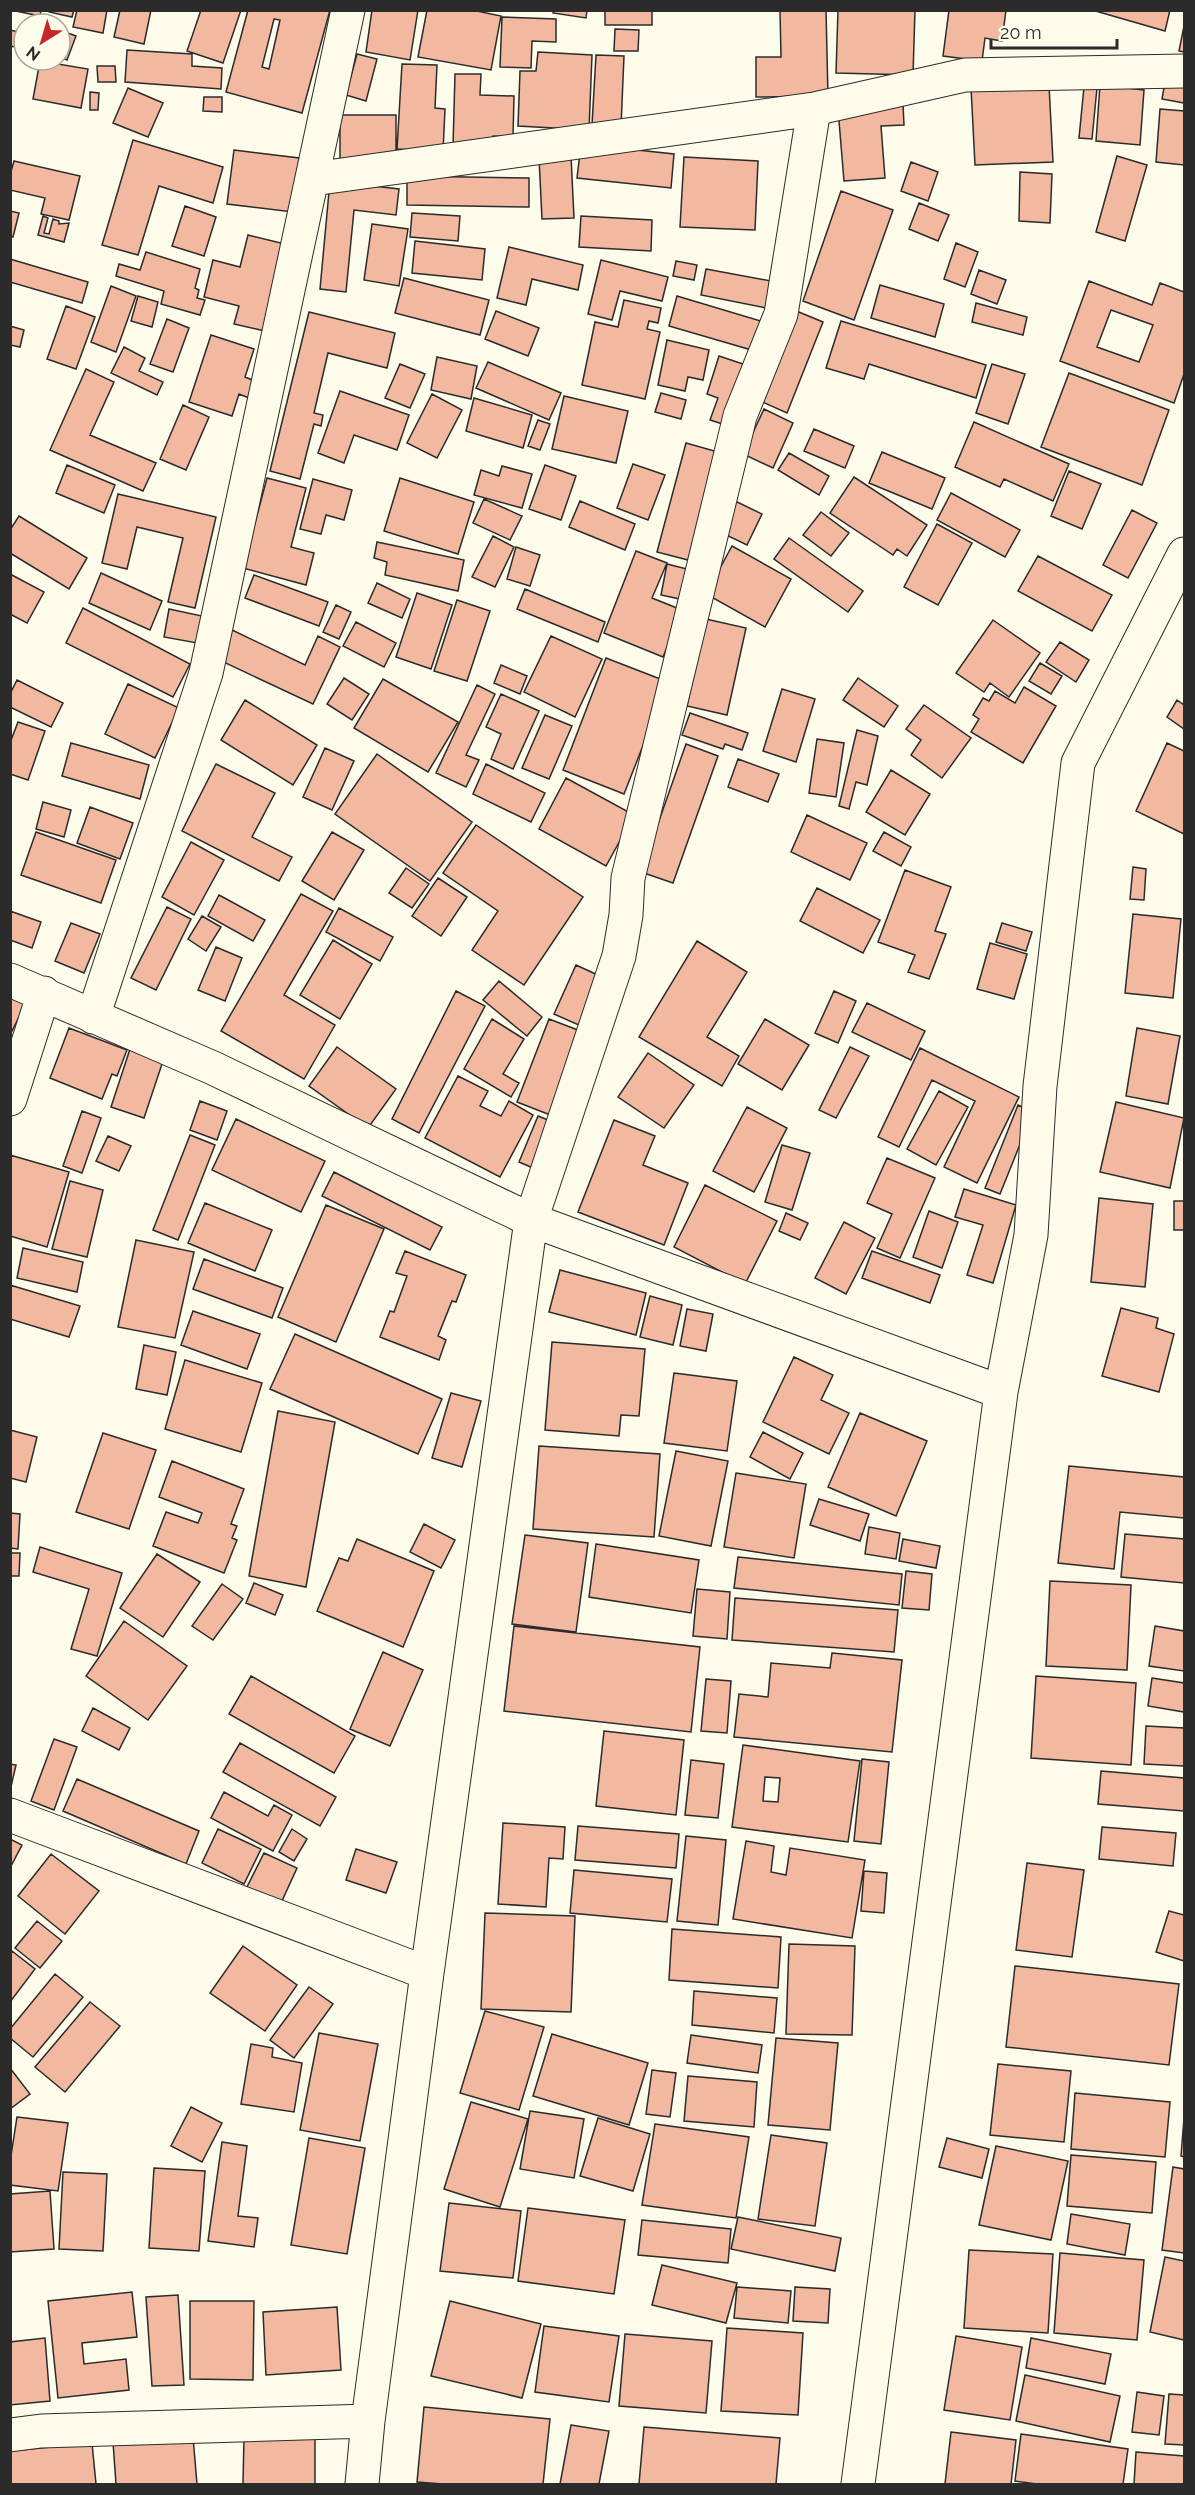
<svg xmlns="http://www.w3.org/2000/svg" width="1195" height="2495" viewBox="0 0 1195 2495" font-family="Raleway,sans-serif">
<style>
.building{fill:#f2b8a0;stroke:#2b2b2b;stroke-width:1.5;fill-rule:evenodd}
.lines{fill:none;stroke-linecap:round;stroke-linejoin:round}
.street-casing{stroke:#2b2b2b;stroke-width:35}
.street{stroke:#fdfbea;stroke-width:33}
</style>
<rect width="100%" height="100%" fill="#fdfbea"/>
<path class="building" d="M11,10H41L40,16Z
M49,10H74L72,17L49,12Z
M77,10H107L103,33L73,27Z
M120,10H151L144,44L114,37Z
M201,10H241L223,63L187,51Z
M248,10H330L302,113L226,92ZM274,19L280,20L269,69L262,67Z
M372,10H418L410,60L366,52Z
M427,10H472L501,16L491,70L418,57Z
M554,10H587L586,18L553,13Z
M605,10H652V25H605Z
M780,10H826L828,96L756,97V57H781Z
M838,10H915L913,75L836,73Z
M949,10H1006L1002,41L985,38L982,61L943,56Z
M1092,10H1170L1165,31Z
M502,17L556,19V42L532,41L531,68L500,67Z
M1184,26V52L1179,51Z
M615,29L639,30L638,51H614Z
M10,30L23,33L20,48L10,46Z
M60,30L76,36L67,60L60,57Z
M127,50L192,54V66L222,68L221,89L125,82Z
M538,52L592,55L589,130L518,126L520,71H536Z
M357,54L377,59L366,101L346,95Z
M596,55L624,56L621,127L592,125Z
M40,61L88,69L81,108L33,99Z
M402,64L437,65L435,108L445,109L443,152L397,149Z
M97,66H115L116,82H98Z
M455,74H481L480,95L514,96L513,137L493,136V147L453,146Z
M1166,76L1184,79V103L1162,99Z
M1049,85L1053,162L975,165L971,88Z
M1100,85L1144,90L1140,145L1096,141Z
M1084,87L1097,88L1092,139L1079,138Z
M128,88L163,103L148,137L113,123Z
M90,92L99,93L98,110H90Z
M204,97H222V112L203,111Z
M903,104L904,125L881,126L885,178L844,181L838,109Z
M1160,109L1184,111V165L1156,162Z
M340,115H396V159H340Z
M133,140L223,167L213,203L159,186L138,255L102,245Z
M581,144L674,154L671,188L577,178Z
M234,150L299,158L293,212L227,204Z
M571,156L574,218L542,219L539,158Z
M1117,156L1147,165L1125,241L1096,232Z
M684,157L758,161L755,230L680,227Z
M14,161L80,176L69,220L41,214L45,198L10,190V175Z
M911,162L938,172L928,201L901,191Z
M1020,172L1052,174L1050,223L1019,221Z
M407,176L529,178V207L407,205Z
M330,181L399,189L396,215L354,210L346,292L320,289Z
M841,191L893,210L854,320L803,301Z
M919,203L949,215L938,241L909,229Z
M185,206L216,217L204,256L172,246Z
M10,211L19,213L13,237L10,236Z
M412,213L460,216L458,241L410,237Z
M43,216L48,218L44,233L49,234L53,219L59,221V224L69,223L64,242L38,235Z
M581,216L652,220L651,251L579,247Z
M372,224L408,229L399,286L364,280Z
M248,235L285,244L265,331L234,324L239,306L204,297L213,260L240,267Z
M415,241L485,249L482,280L412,273Z
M956,243L978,252L965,287L944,279Z
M509,247L583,265L578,290L532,279L526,305L497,298Z
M146,252L200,269L195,288L199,290L197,298L205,300L200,315L161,304L164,291L116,276L119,264L140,270Z
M10,259L88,282L82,303L10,282Z
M601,260L668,277L662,301L620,291L612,320L588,314Z
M676,261L697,265L694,280L673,276Z
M706,269L771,281L766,308L701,295Z
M979,270L1006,280L997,304L971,294Z
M404,278L489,300L480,335L395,313Z
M1089,281L1152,305L1160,283L1184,292V374L1174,403L1060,361ZM1111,310L1153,325L1139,362L1097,347Z
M880,285L944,304L935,337L871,318Z
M111,286L136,296L116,352L91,342Z
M138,296L158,302L152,327L131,321Z
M677,296L764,322L755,351L669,326Z
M624,300L661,308L658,323L649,321L647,329L660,332L645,399L582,385L595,322L618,327Z
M976,303L1027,317L1023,335L972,322Z
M66,306L95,317L76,369L47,359Z
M794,310L823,322L787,413L758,400Z
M496,311L539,328L528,356L485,339Z
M309,312L395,333L387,368L328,353L314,413L323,415L321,426L314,424L300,479L270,471Z
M167,319L189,328L173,372L150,364Z
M841,321L986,365L976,398L869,364L864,379L826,368Z
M10,326L24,330L20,347L10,345Z
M211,335L254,349L245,377L255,381L249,398L239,394L232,416L189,402Z
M667,340L709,350L703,380L688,377L685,391L658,385Z
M124,347L145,358L139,371L163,382L157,395L111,373Z
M719,356L752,367L732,427L710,420L718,398L707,394Z
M437,357L477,366L471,399L431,390Z
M488,362L561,393L549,420L476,388Z
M400,364L425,374L410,408L385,398Z
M992,364L1025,374L1008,424L976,413Z
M86,369L114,382L90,435L156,463L143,491L50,450Z
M1069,373L1169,410L1142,485L1041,447Z
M340,391L409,415L397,450L354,435L344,463L318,453Z
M661,393L686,400L681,419L655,412Z
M432,394L462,410L437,458L407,443Z
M564,396L628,411L616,463L552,449Z
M474,398L532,415L523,448L466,431Z
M183,405L209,417L186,470L160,459Z
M764,409L793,423L773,468L743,454Z
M538,420L550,424L540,450L528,446Z
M974,422L1069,464L1053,501L1004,479L1000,487L955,467Z
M814,429L854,446L845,468L804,451Z
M686,443L718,452L688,560L657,552Z
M882,452L945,478L932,509L869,483Z
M789,453L829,476L819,495L778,470Z
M633,464L665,475L648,520L617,508Z
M67,465L115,485L104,513L56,493Z
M545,465L576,476L561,520L529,509Z
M502,466L532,474L522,508L474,495L481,470L499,476Z
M1069,471L1101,484L1082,529L1051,516Z
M854,477L927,525L907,556L897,549L893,555L830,513Z
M267,478L306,488L291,547L314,553L306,585L243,568Z
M400,478L474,502L458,554L384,531Z
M313,479L352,490L344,520L326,515L321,534L300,529Z
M951,493L1020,530L1005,557L937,520Z
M118,494L216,517L195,608L168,602L183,538L137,527L127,569L102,563Z
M484,499L522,516L510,540L473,523Z
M733,500L762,514L747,545L718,531Z
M580,501L635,524L625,550L569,527Z
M1132,510L1157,523L1128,578L1103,565Z
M821,512L849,533L831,556L803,535Z
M19,516L87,558L69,589L10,553V530Z
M937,524L972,543L938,605L904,587Z
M493,536L514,547L495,587L472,577Z
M789,538L863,591L848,612L774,559Z
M377,542L464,560L458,591L385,575L387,562L374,558Z
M732,546L791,579L765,627L706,594Z
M516,547L540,555L530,586L507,579Z
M636,551L667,563L652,598L682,610L663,657L604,633Z
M1038,556L1112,595L1092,631L1018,591Z
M667,564L687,569L680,599L661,595Z
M101,573L162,601L150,630L89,603Z
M10,574L44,592L27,623L10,614Z
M254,575L328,602L319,626L245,598Z
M377,583L410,599L402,618L368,603Z
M525,589L605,622L598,642L517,609Z
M417,593L452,605L431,669L396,657Z
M457,600L490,611L467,681L434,671Z
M336,605L351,612L339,639L323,632Z
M83,608L190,664L173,697L66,643Z
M169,609L202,616L197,643L164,637Z
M706,619L746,628L727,715L687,706Z
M993,620L1040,653L1009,697L990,683L984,692L956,673Z
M356,622L396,643L384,667L343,646Z
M230,629L305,665L318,636L340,647L313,704L217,659Z
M551,636L602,659L575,717L524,692Z
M1060,642L1089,660L1076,682L1046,662Z
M606,658L668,682L624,794L563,770Z
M1040,663L1062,676L1051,694L1029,681Z
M501,665L527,676L520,694L494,683Z
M344,678L369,694L352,720L327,704Z
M858,678L898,706L884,727L843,700Z
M383,679L458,722L428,772L354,728Z
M17,680L63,703L51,727L10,707V694Z
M128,684L179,708L155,758L105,734Z
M477,685L495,694L466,755L479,760L466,787L436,773Z
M1024,687L1056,706L1023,763L971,732L979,719L973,715L983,698L989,701L995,691L1015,703Z
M782,689L815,699L796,762L763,751Z
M501,694L539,711L513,769L491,759L501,734L486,727Z
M245,700L317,745L293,785L221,740Z
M1177,700L1184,705V729L1167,717Z
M924,705L971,738L942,778L911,755L921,740L906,729Z
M690,713L748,733L742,750L725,744L723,749L682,735Z
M545,715L572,726L549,779L522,768Z
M18,722L45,731L28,780L10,774V743Z
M857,730L878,736L867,785L856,782L849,809L839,806Z
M817,739L844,743L836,797L809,793Z
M71,743L149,765L140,799L62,776Z
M1167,743L1184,751V834L1136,811Z
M686,744L718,756L673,883L641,872Z
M325,748L354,761L332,810L303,797Z
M377,754L472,822L430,881L335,814Z
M738,759L779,774L768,802L728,787Z
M216,764L275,793L252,837L292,857L279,881L182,831Z
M486,764L545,793L531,822L473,794Z
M891,770L930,794L905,835L866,812Z
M566,778L634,815L606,866L539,829Z
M43,802L71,810L64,837L36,829Z
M90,807L133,823L120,859L77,843Z
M807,815L867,843L850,880L791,852Z
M476,825L583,897L524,985L472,950L498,911L443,873Z
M36,832L116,860L101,903L21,875Z
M332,832L364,850L334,900L302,881Z
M884,832L911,847L901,866L873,851Z
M191,842L224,860L194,915L162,897Z
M1133,867L1146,869L1144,900L1130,899Z
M406,868L429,884L412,908L389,893Z
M905,870L951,887L935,931L946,934L929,979L908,972L915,955L878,942Z
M438,878L467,897L441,936L412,916Z
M817,888L880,920L863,953L800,921Z
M301,894L333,911L284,995L335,1025L304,1079L221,1031Z
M219,895L265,920L253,941L208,916Z
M167,907L191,919L156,990L131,978Z
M339,908L393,937L380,961L326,932Z
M10,911L41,922L32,948L10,940Z
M1133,914L1181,919L1173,998L1125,993Z
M202,916L221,927L206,951L188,939Z
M71,923L100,934L84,973L55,961Z
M1002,923L1032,932L1026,951L996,942Z
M333,940L372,964L340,1019L300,995Z
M697,941L747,972L707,1037L739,1056L722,1086L639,1037Z
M990,943L1027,954L1014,999L977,989Z
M216,947L242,958L225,1001L198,990Z
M576,965L602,977L581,1026L554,1014Z
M499,981L542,1017L527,1036L483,1000Z
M456,991L485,1006L419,1133L392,1119Z
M834,991L856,1001L838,1043L815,1033Z
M10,996L26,1003L10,1035Z
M867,1003L925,1031L911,1060L852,1032Z
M492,1019L524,1039L503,1074L519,1083L511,1097L464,1069Z
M549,1019L591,1035L558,1118L517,1102Z
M765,1019L809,1045L782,1090L738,1064Z
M69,1028L127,1050L117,1076L112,1074L102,1099L50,1078Z
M1137,1028L1180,1036L1168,1104L1126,1096Z
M337,1047L396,1089L368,1128L309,1086Z
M850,1047L869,1056L836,1118L819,1110Z
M920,1048L1019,1097L977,1183L944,1167L975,1101L932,1080L899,1147L878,1137Z
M130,1049L163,1061L144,1118L111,1107Z
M648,1053L694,1085L664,1128L618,1097Z
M458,1076L488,1091L480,1106L501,1116L509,1101L533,1115L500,1177L425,1138Z
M939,1091L968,1107L936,1165L907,1149Z
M200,1101L227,1111L217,1140L190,1130Z
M1116,1102L1184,1118L1170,1188L1100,1172Z
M1018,1105L1033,1112L1000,1194L985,1188Z
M747,1107L787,1128L754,1192L713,1171Z
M82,1111L101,1118L82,1173L63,1166Z
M538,1116L553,1122L533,1168L519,1162Z
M236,1119L325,1161L301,1212L212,1170Z
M614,1120L655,1136L643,1165L688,1183L664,1245L578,1212Z
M190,1135L215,1145L178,1240L153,1230Z
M108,1136L131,1146L119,1171L96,1161Z
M782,1145L810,1153L792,1210L765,1202Z
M10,1155L69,1172L47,1247L10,1236Z
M887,1158L935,1178L900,1258L877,1248L892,1214L867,1203Z
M334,1172L442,1227L430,1250L322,1196Z
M70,1181L103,1190L87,1257L52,1249Z
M705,1185L777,1221L745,1284L674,1247Z
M964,1189L1016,1205L993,1283L967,1275L983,1225L955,1217Z
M1099,1198L1153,1204L1145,1287L1091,1282Z
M1174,1201H1184V1230H1174Z
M205,1203L272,1230L255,1271L188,1243Z
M326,1205L384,1229L336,1342L278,1317Z
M929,1211L958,1222L942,1268L913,1257Z
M786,1213L808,1223L800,1240L779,1231Z
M844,1222L875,1238L846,1294L815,1278Z
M136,1240L194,1252L175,1338L118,1327Z
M23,1248L83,1262L77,1292L17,1278Z
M405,1251L466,1275L456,1302L452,1301L438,1336L446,1340L439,1360L380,1337L390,1311L394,1312L407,1276L396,1273Z
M872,1251L940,1275L930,1303L862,1278Z
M204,1259L283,1288L272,1318L193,1289Z
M560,1270L646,1293L636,1335L549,1312Z
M10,1285L80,1306L69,1337L10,1319Z
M650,1296L682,1305L673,1345L640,1337Z
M1121,1308L1158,1318L1156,1328L1174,1334L1159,1392L1102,1376Z
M687,1309L713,1314L706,1351L680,1346Z
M193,1311L260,1334L247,1369L181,1345Z
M295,1334L442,1399L418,1454L270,1389Z
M552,1342L645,1349L639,1416L621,1415L619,1436L545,1430Z
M144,1345L176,1352L167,1395L136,1389Z
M794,1357L833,1375L821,1400L849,1413L829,1454L763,1422Z
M185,1360L262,1383L241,1452L165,1429Z
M674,1373L737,1381L727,1451L664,1443Z
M451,1393L481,1401L462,1467L432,1458Z
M278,1411L335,1422L306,1587L249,1576Z
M860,1413L927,1441L896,1516L828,1487Z
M10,1430L37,1437L26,1482L10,1478Z
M763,1432L803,1453L790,1479L750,1457Z
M103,1433L156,1450L129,1529L76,1512Z
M539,1446L660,1454L654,1537L533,1529Z
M676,1451L728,1461L711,1546L659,1536Z
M172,1461L244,1489L231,1524L237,1526L232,1538L237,1540L224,1573L153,1546L166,1512L198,1523L202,1513L159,1497Z
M1069,1466L1184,1477V1518L1120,1512L1114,1569L1058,1563Z
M736,1473L806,1484L794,1558L724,1547Z
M819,1499L869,1514L860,1541L810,1525Z
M10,1513L20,1514L18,1549L10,1548Z
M424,1524L455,1540L441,1568L410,1552Z
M869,1527L900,1533L896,1559L865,1554Z
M1125,1534L1184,1539V1583L1121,1577Z
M525,1535L588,1543L576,1632L512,1624Z
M357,1539L434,1571L403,1647L317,1611L339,1558L348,1561Z
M903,1539L940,1546L936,1568L899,1561Z
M596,1544L699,1560L691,1613L589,1597Z
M40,1547L122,1573L97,1656L71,1649L89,1589L33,1572Z
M10,1553H20L19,1576H10Z
M157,1554L200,1582L163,1637L120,1608Z
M738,1557L902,1574L899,1605L734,1588Z
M906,1571L932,1574L929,1610L902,1608Z
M1050,1581L1131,1585L1127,1670L1046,1666Z
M254,1583L283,1595L275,1615L246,1603Z
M222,1584L243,1599L213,1640L192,1626Z
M697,1589L730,1592L727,1639L693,1636Z
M735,1598L898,1610L894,1652L732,1640Z
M124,1621L187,1666L148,1720L86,1676Z
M514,1626L700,1647L691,1732L504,1711Z
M1155,1626L1184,1631V1671L1149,1666Z
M383,1652L423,1670L390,1746L350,1729Z
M832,1653L902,1660L892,1752L734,1737L739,1694L768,1697L771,1663L830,1668Z
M251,1676L355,1736L334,1773L229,1714Z
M1036,1676L1136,1683L1131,1765L1031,1758Z
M1152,1678L1184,1683V1712L1148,1706Z
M706,1679L731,1681L727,1733L701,1731Z
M93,1708L130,1728L119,1750L82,1731Z
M1146,1726L1184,1728V1766L1144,1764Z
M604,1731L684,1740L676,1815L596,1806Z
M54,1739L77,1747L54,1810L31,1801Z
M240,1743L336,1797L320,1826L223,1772Z
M743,1745L860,1761L848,1842L732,1827ZM765,1777L780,1778L778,1802L763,1801Z
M862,1759L889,1762L881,1844L854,1841Z
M691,1760L724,1764L718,1818L685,1815Z
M10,1764L16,1765L10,1791Z
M1101,1771L1184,1778V1811L1098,1804Z
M77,1779L199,1831L186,1864L63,1811Z
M224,1792L268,1816L274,1805L292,1815L273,1851L211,1818Z
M503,1823L565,1827L563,1859L549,1858L546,1907L498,1904Z
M578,1826L679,1834L676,1868L575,1860Z
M1102,1827L1176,1833L1173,1866L1099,1859Z
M218,1829L261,1849L244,1884L202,1863Z
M292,1829L307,1839L294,1861L279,1852Z
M686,1836L726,1840L718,1925L677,1921Z
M10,1839L22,1845L10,1868Z
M746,1841L774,1846L771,1872L786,1875L790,1848L865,1860L852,1938L733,1919Z
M356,1849L397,1862L386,1893L346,1880Z
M264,1853L297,1868L281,1903L247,1887Z
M51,1854L99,1891L65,1934L18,1896Z
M1027,1863L1084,1870L1072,1957L1016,1950Z
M574,1870L672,1879L667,1922L570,1913Z
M864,1871L887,1873L884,1913L861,1911Z
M1169,1911L1184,1915V1961L1156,1952Z
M485,1913L575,1916L571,2012L481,2009Z
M37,1921L62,1941L40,1968L15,1948Z
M672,1929L781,1937L778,1988L669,1980Z
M789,1944L855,1946L852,2035L786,2034Z
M243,1946L297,1985L265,2031L210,1993Z
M12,1951L35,1969L10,2002V1954Z
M1015,1966L1179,1984L1169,2065L1006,2047Z
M55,1974L83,1997L33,2057L10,2038V2029Z
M309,1987L333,2004L294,2058L270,2040Z
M694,1991L777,1998L774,2033L692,2025Z
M90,2002L120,2026L65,2092L35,2067Z
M485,2011L544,2027L519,2110L460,2093Z
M319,2033L378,2044L360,2141L300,2130Z
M552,2034L648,2063L629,2125L533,2096Z
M691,2035L762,2045L758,2073L687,2063Z
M776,2038L838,2043L830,2130L768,2125Z
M251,2044L273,2048L272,2057L302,2063L294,2112L241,2104Z
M998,2064L1071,2071L1064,2142L990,2135Z
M10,2068L30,2094L10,2109Z
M652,2070L676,2073L670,2117L646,2114Z
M688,2076L757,2082L754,2127L684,2121Z
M1075,2093L1170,2102L1165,2157L1071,2149Z
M471,2102L528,2119L500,2207L444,2189Z
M191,2107L222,2123L202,2162L171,2146Z
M530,2111L584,2119L574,2178L520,2169Z
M17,2117L68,2123L58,2191L10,2185V2162Z
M598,2118L650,2134L633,2191L580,2176Z
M1184,2118V2157L1181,2156Z
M655,2124L749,2137L736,2218L642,2205Z
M771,2135L827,2143L815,2226L758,2219Z
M309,2138L365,2148L347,2254L291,2245Z
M947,2138L989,2149L982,2178L939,2167Z
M222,2142L247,2146L238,2216L258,2218L254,2247L208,2241Z
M996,2146L1068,2161L1051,2240L979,2225Z
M1071,2155L1156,2162L1152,2213L1067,2206Z
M1173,2167L1184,2169V2253L1162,2250Z
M154,2168L205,2171L199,2251L149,2248Z
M63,2172L107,2174L103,2251L59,2249Z
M50,2191L54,2249L10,2252V2194Z
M449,2203L521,2211L513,2278L440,2271Z
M528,2208L625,2220L614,2294L518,2281Z
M1071,2214L1130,2224L1125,2255L1067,2244Z
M738,2217L841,2238L835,2271L731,2249Z
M642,2220L731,2229L728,2263L638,2255Z
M969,2250L1053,2254L1048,2333L964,2328Z
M1060,2253L1144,2260L1137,2340L1054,2333Z
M1165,2257L1184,2261V2340L1150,2332Z
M662,2265L737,2283L726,2323L652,2305Z
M737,2287L791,2291L788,2323L734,2318Z
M795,2287L830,2289L828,2323L793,2321Z
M132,2292L137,2337L82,2343L84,2364L126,2359L129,2390L58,2398L48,2301Z
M178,2295L184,2385L152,2386L146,2297Z
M190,2301H254L253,2380L190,2379Z
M450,2301L541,2324L522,2398L431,2376Z
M337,2307L341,2370L266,2375L263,2312Z
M544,2326L619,2336L609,2402L535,2392Z
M727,2328L803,2333L798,2415L721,2411Z
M625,2334L712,2341L706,2413L619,2406Z
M956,2336L1022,2347L1010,2420L944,2410Z
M45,2338L50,2401L10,2405V2342Z
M1031,2338L1111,2354L1105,2384L1026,2368Z
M1025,2375L1120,2396L1110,2442L1016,2421Z
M1137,2392L1164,2396L1159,2435L1132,2432Z
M1169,2394L1184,2395V2445L1165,2444Z
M424,2407L550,2419L543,2484H443L417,2482Z
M571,2425L609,2431L599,2484H560Z
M644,2427L780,2438L776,2484H639Z
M951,2432L1016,2440L1011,2484H945Z
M1021,2434L1128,2449L1123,2484H1037L1015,2481Z
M193,2437L197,2484H116L113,2442Z
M244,2437H315V2484H243Z
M92,2443L96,2484H10V2451Z
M1136,2452L1184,2456V2484H1134Z"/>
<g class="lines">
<defs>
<path id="street" d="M313,179L814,109L965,75L1184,71
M10,980L213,1068L531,1220L1001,1392
M93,1017L206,673L348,10
M10,1099L44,993
M10,1815L427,1973
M10,2435L41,2431L368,2421
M362,2484L368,2421L427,1973L531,1220L619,956L626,915L628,878L740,416L781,314L814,109
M858,2484L1001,1392L1031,1235L1040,1086L1078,763L1184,554"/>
</defs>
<use href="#street" class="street-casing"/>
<use href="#street" class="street"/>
</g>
<rect width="1195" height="2495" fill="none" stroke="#2b2b2b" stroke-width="24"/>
<g transform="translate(42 42) rotate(217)"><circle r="28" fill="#fdfbea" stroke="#a9a89e" stroke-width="1.5"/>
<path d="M0-4.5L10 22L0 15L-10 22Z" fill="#c62828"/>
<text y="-9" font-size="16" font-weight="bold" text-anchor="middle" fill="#2b2b2b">N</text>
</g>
<path d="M991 39v9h126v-9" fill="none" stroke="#2b2b2b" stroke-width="3"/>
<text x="1000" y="39" font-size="18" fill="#2b2b2b" stroke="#fdfbea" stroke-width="4.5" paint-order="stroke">20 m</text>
</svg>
